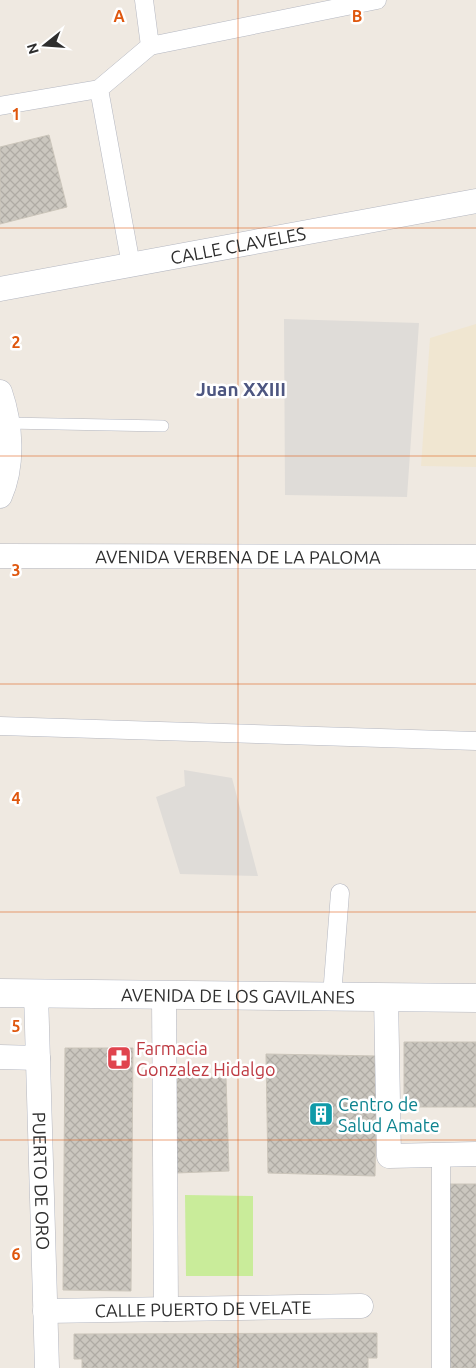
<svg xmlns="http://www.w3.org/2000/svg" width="476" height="1368" viewBox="0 0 476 1368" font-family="Ubuntu,sans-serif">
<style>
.education{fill:#f0e6d1}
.pitch{fill:#c9ec9a}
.plaza{fill:#dfdcd8}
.building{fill:url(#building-cross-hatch);stroke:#cbc5ba}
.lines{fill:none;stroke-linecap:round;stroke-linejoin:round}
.service-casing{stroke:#b4b7c1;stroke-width:12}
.pedestrian-casing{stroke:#b4b7c1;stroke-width:19}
.minor-casing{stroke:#b4b7c1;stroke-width:25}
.tertiary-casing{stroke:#b4b7c1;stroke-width:29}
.service{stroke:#fff;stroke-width:11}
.pedestrian{stroke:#fff;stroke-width:18}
.minor{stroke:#fff;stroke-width:24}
.tertiary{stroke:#fff;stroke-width:28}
.grid{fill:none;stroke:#df570e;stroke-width:1;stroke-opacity:0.55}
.labels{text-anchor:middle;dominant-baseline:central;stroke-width:5;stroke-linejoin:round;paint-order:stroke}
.street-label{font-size:18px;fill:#2e2e2e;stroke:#fff}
.health-label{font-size:18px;fill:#be3a42;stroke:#fff;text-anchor:start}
.culture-label{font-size:18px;fill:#0d838f;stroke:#fff;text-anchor:start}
.neighbourhood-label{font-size:19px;font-weight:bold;fill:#4d5680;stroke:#fff}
.grid-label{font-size:16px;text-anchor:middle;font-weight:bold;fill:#df570e;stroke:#fff;stroke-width:5;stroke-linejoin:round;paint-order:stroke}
</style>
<defs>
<pattern id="building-cross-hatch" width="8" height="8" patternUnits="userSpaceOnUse" patternTransform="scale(1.25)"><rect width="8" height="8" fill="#cbc7bf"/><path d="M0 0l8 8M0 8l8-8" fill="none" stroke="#afaba4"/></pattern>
</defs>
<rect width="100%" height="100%" fill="#efe9e1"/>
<path class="education" d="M476,324V467L421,466L430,338Z"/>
<path class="pitch" d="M185,1195L253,1196V1276H186Z"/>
<path class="plaza" d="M284,319L419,323L407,497L285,495Z
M184,770L232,778L258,876L180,874L156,797L185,786Z"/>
<path class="building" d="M49,135L67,207L0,224V147Z
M404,1042H476V1107H404Z
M65,1048H133L131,1291L63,1290Z
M266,1054L377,1056L375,1176L268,1173Z
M176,1075L226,1078L229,1171L176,1173Z
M449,1184H476V1368H448Z
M377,1333V1358H368V1368H82V1359H74V1334Z"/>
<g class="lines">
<defs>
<path id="service" d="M6,423L163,426"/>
<path id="pedestrian" d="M150,46L377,0
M99,89L131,265
M0,106L99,89L150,46L144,0
M0,726L476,741
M332,996L340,893
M441,1368V1155"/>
<g id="minor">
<path id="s1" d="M0,289L476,201"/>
<path d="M0,392C11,424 14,465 0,496"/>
<path id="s2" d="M0,556L476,557"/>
<path id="s3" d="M36,993L47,1368"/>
<path d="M164,994L166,1309"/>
<path d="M386,997L389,1156L476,1154"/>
<path d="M0,1057L38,1058"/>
<path id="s4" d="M45,1311L361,1306"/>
</g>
<g id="tertiary">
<path id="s5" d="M0,993L476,998"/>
</g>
</defs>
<use href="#service" class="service-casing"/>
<use href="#pedestrian" class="pedestrian-casing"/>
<use href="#minor" class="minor-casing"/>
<use href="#tertiary" class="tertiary-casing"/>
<use href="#service" class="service"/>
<use href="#pedestrian" class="pedestrian"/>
<use href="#minor" class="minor"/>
<use href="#tertiary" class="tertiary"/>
</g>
<path class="grid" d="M238,0V1368M0,228H476M0,456H476M0,684H476M0,912H476M0,1140H476"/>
<defs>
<symbol id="pharmacy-square" viewBox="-11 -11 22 22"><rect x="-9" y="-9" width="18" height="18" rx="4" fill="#e0444e" stroke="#fff"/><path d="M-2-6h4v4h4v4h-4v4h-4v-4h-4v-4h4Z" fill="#fff"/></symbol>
<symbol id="building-square" viewBox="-11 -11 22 22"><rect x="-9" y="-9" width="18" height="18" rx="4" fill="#0f9aa8" stroke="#fff"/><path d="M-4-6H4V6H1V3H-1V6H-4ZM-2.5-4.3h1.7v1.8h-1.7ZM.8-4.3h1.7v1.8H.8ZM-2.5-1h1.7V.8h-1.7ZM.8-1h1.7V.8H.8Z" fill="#fff"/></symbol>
</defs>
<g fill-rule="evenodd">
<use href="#pharmacy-square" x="105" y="1044" width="28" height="28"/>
<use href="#building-square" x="307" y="1100" width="28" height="28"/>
</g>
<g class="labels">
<g class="street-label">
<text stroke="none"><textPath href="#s1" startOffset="242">CALLE CLAVELES</textPath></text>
<text stroke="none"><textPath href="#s2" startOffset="238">AVENIDA VERBENA DE LA PALOMA</textPath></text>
<text stroke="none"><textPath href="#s5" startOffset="238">AVENIDA DE LOS GAVILANES</textPath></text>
<text stroke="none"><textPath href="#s3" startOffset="188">PUERTO DE ORO</textPath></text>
<text stroke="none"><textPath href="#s4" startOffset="158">CALLE PUERTO DE VELATE</textPath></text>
</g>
<g class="health-label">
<text x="136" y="1048">Farmacia<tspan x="136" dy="21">Gonzalez Hidalgo</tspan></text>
</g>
<g class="culture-label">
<text x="338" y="1104">Centro de<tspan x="338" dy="21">Salud Amate</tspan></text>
</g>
<g class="neighbourhood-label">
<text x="241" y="389">Juan XXIII</text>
</g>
</g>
<g class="grid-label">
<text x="119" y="22">A</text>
<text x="357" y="22">B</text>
<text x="16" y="120">1</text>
<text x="16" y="348">2</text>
<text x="16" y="576">3</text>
<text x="16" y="804">4</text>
<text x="16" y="1032">5</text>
<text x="16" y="1260">6</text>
</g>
<g transform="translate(45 45) rotate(253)" stroke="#ffffff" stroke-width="4" paint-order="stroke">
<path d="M0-4L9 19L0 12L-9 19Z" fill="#2e2e2e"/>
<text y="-8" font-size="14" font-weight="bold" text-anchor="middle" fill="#2e2e2e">N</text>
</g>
</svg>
